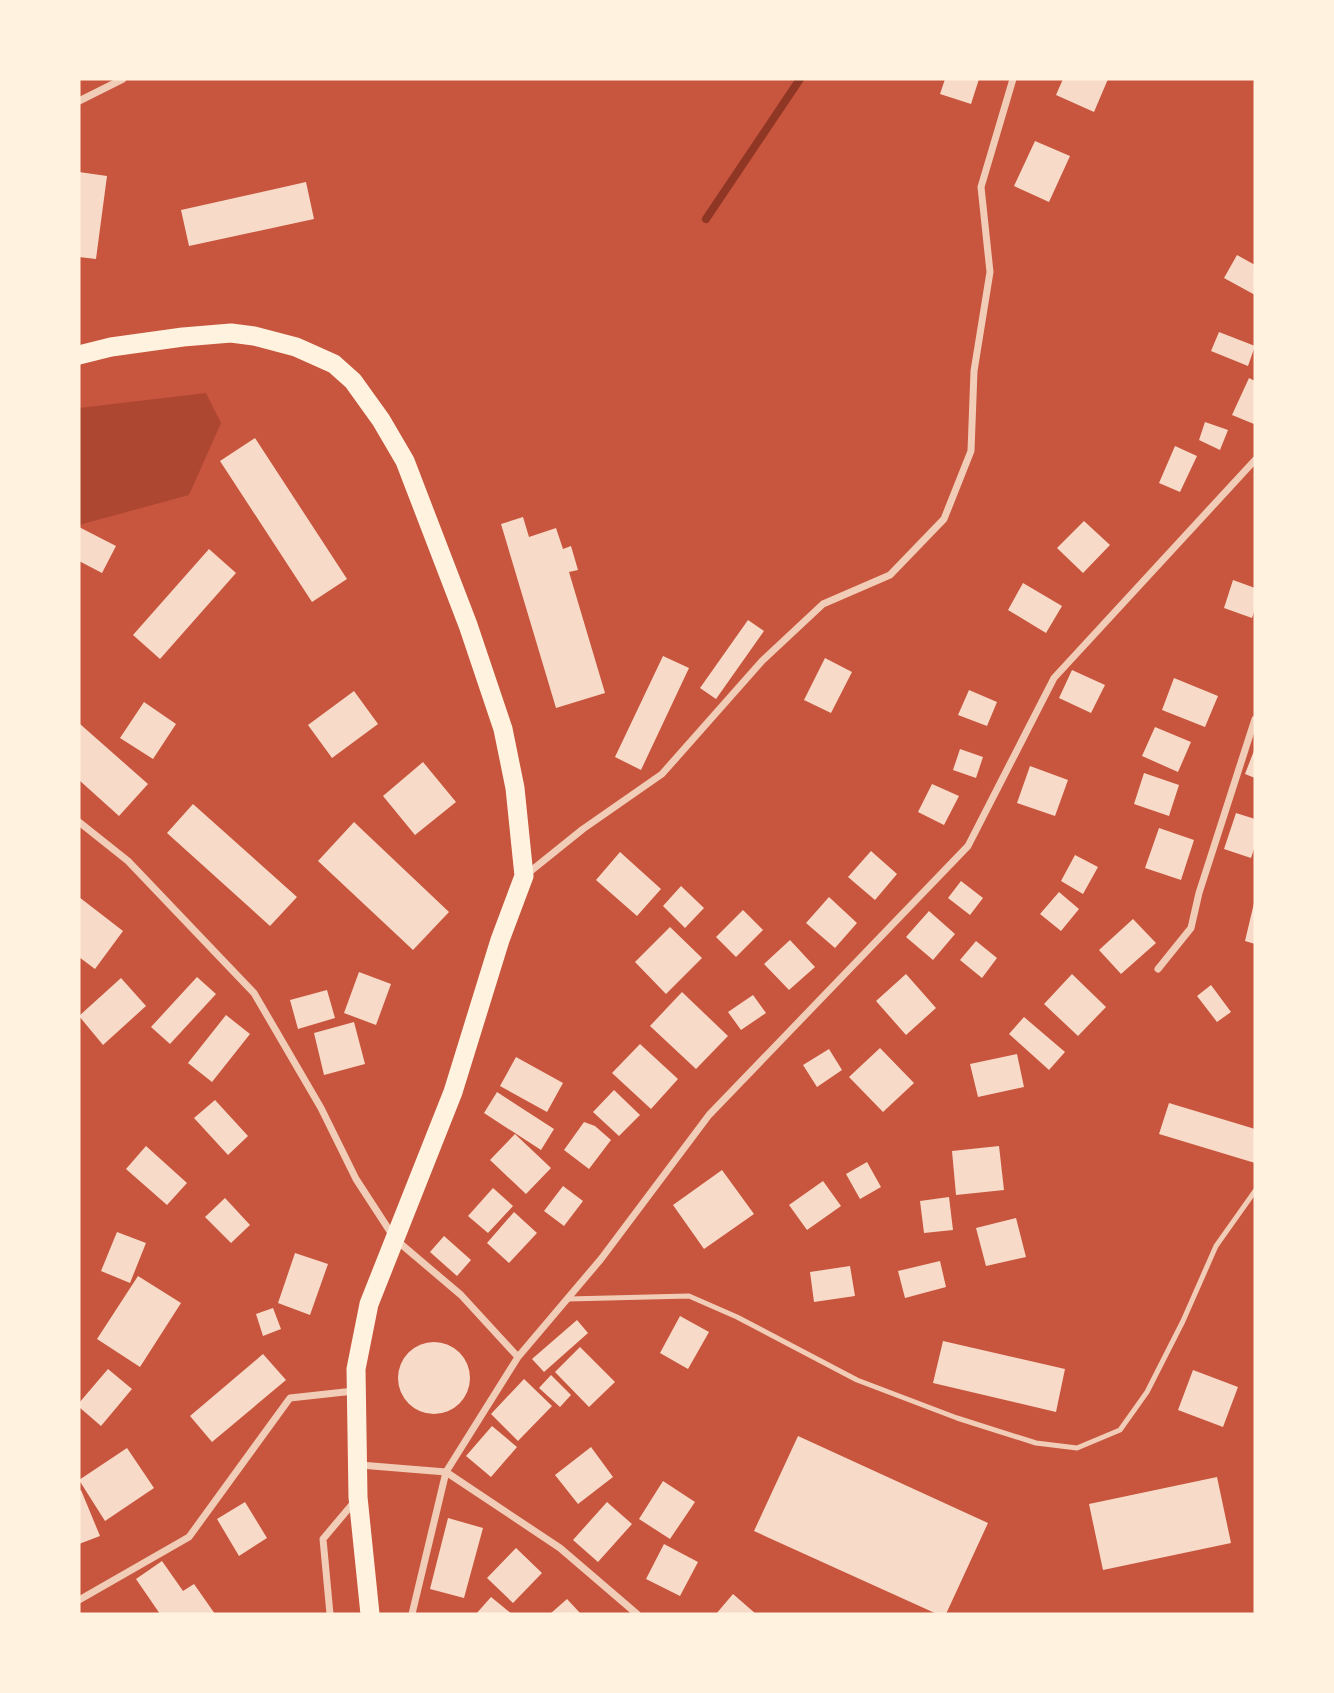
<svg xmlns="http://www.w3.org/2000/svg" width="1334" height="1693" viewBox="0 0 1334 1693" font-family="Montserrat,sans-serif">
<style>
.green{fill:#ae4732}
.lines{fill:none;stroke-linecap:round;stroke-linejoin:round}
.stream{stroke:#8f3625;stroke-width:8}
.building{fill:#f7dbc8}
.service{stroke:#f1ccb7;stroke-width:5}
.minor{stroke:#f1ccb7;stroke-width:7}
.trunk{stroke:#fff3e0;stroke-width:19}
</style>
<rect width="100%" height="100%" fill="#c8553d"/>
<path class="green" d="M206,393L221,423L189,495L79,525V408Z"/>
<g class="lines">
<path class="stream" d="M706,219L800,79"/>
</g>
<path class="building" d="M945,79H979L971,104L940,94Z
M1063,79H1108L1094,112L1056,95Z
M1035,141L1070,156L1049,202L1014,186Z
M79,172L107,176L96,259L79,257Z
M306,182L314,219L189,246L181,210Z
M1237,255L1255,265V295L1224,278Z
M1219,332L1255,346L1248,366L1211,351Z
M1249,378L1255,381L1254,424L1232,415Z
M1205,422L1228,430L1220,450L1199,440Z
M255,438L347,579L312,602L220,461Z
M1175,446L1197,456L1180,492L1159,483Z
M523,517L529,537L556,528L563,549L571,546L578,570L569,572L605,693L556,708L501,524Z
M1084,521L1110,545L1083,573L1057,548Z
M79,527L116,546L102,573L79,561Z
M209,549L236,573L160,659L133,635Z
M1233,580L1255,588V609L1252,618L1224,608Z
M1023,583L1062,606L1046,633L1008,610Z
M748,620L764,631L716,699L700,688Z
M663,656L689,668L641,770L615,757Z
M825,658L852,672L831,713L804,700Z
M1072,670L1105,685L1091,713L1059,698Z
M1174,678L1218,696L1205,727L1162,710Z
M969,690L997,702L987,726L958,715Z
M354,691L378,724L332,758L308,725Z
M144,702L176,724L153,759L120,738Z
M80,724L148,784L119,816L79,780V726Z
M1155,727L1191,742L1178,772L1142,756Z
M1255,748V778L1245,774Z
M960,749L983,757L976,778L953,770Z
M423,762L456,802L415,835L383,796Z
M1030,766L1068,780L1055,816L1017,803Z
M1144,773L1179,785L1169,816L1134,804Z
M932,784L959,796L944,825L918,812Z
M193,804L297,897L270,926L167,833Z
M1236,813L1255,819V846L1251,858L1224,849Z
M354,822L449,912L413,950L318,861Z
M1159,828L1194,840L1181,880L1145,868Z
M871,851L897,874L875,900L848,877Z
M620,852L661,889L637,916L596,880Z
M1075,855L1098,867L1083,894L1061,881Z
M961,881L983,898L970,915L948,898Z
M681,886L704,908L685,928L663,906Z
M1059,892L1079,909L1061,931L1040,914Z
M79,897L123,931L95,969L79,957Z
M829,897L857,923L835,948L806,923Z
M1254,903L1255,904V944L1245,941Z
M743,910L763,930L736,957L716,937Z
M929,911L955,934L933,960L906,937Z
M1133,919L1156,943L1121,974L1099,950Z
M670,927L702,958L666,994L635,962Z
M790,940L815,967L789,990L764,964Z
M976,941L997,958L982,978L960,960Z
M359,972L391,984L376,1025L344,1013Z
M906,974L936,1008L906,1035L876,1001Z
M1072,974L1106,1007L1078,1036L1044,1004Z
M197,977L216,994L170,1044L151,1027Z
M121,978L146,1006L103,1045L79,1016Z
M1211,985L1231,1012L1217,1022L1197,996Z
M327,990L335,1018L298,1029L290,1000Z
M682,992L728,1036L696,1069L650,1026Z
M753,995L766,1013L741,1030L728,1012Z
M226,1015L250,1034L212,1082L188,1063Z
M1024,1017L1065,1052L1049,1070L1009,1034Z
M354,1022L365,1064L324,1075L314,1033Z
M640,1044L678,1079L651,1109L612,1073Z
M880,1048L914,1083L883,1112L849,1077Z
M829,1049L842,1070L817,1087L803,1065Z
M1017,1054L1024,1087L978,1097L970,1064Z
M516,1057L563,1083L547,1112L500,1086Z
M614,1090L640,1115L619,1136L593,1112Z
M497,1092L554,1129L541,1150L484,1113Z
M215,1100L248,1136L228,1155L194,1118Z
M1169,1103L1255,1129V1163L1159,1134Z
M584,1122L595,1126L611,1140L589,1169L564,1150Z
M515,1134L551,1168L526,1194L490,1160Z
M146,1146L187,1183L167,1205L126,1169Z
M999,1146L1004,1190L956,1195L952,1151Z
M867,1162L881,1187L860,1199L846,1174Z
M722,1170L754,1214L704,1249L673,1205Z
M823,1181L841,1206L807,1230L789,1205Z
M563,1186L583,1201L564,1226L544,1211Z
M493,1188L513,1206L488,1233L468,1216Z
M949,1197L953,1230L924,1233L920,1201Z
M225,1198L250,1225L231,1243L205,1217Z
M514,1212L537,1233L509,1263L487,1243Z
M1016,1218L1026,1257L986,1266L976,1228Z
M117,1232L146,1243L130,1283L101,1271Z
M444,1236L471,1260L457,1276L430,1252Z
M295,1253L328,1264L310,1315L278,1303Z
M940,1261L946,1287L905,1298L898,1271Z
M850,1266L855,1296L814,1302L810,1272Z
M138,1276L181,1303L140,1367L97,1339Z
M273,1308L281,1329L263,1336L256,1314Z
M680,1316L709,1332L688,1369L660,1353Z
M577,1320L588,1333L544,1372L532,1359Z
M943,1341L1065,1369L1056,1412L933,1383Z
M398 1378a36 36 0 1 1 72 0a36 36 0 1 1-72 0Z
M580,1347L615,1382L589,1407L555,1372Z
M263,1354L286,1380L212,1442L190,1416Z
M108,1369L132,1389L101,1426L79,1407V1403Z
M1193,1370L1238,1387L1223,1427L1178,1410Z
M551,1375L571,1395L560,1407L539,1388Z
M524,1379L552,1406L518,1441L491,1414Z
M492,1426L517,1447L491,1477L466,1456Z
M798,1436L988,1523L946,1614H937L754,1531Z
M591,1447L613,1477L578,1504L555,1475Z
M127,1448L154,1488L105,1521L79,1480Z
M1217,1477L1231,1543L1103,1570L1089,1504Z
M663,1481L695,1502L670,1539L639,1519Z
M81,1490L100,1536L79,1544V1491Z
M245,1502L267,1538L239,1556L217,1519Z
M607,1502L632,1524L598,1562L573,1540Z
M448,1518L483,1528L464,1598L430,1589Z
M664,1544L698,1562L680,1596L646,1579Z
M516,1548L542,1573L513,1603L487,1578Z
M162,1561L183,1591L194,1584L215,1614H160L136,1579Z
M733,1594L756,1614H716Z
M491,1597L512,1614H476Z
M567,1599L581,1614H550Z"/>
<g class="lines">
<path class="service" d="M568,1299L689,1296L737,1317L857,1380L957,1418L1036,1443L1077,1448L1120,1430L1147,1392L1183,1321L1216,1246L1255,1191"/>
<path class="minor" d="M79,101L123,79
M79,822L128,861L254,993L321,1108L356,1179L395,1239L461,1295L518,1357
M527,874L583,829L662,774L762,661L823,604L890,575L944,519L971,451L974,371L990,272L981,187L1013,79
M1158,969L1191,928L1199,893L1255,719
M360,1465L446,1472L560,1548L637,1614
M79,1600L189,1537L290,1398L354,1391
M330,1614L323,1539L355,1501
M412,1614L446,1472L518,1357L601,1259L709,1115L968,846L1054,678L1255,460"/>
<path class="trunk" d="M79,355L111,347L183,337L231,333L254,336L296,347L334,364L353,381L381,420L405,461L468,625L503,729L515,788L524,876L500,940L453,1092L369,1304L356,1369L358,1497L370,1614"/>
</g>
<rect width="1334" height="1693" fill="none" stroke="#fff3e0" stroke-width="161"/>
</svg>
